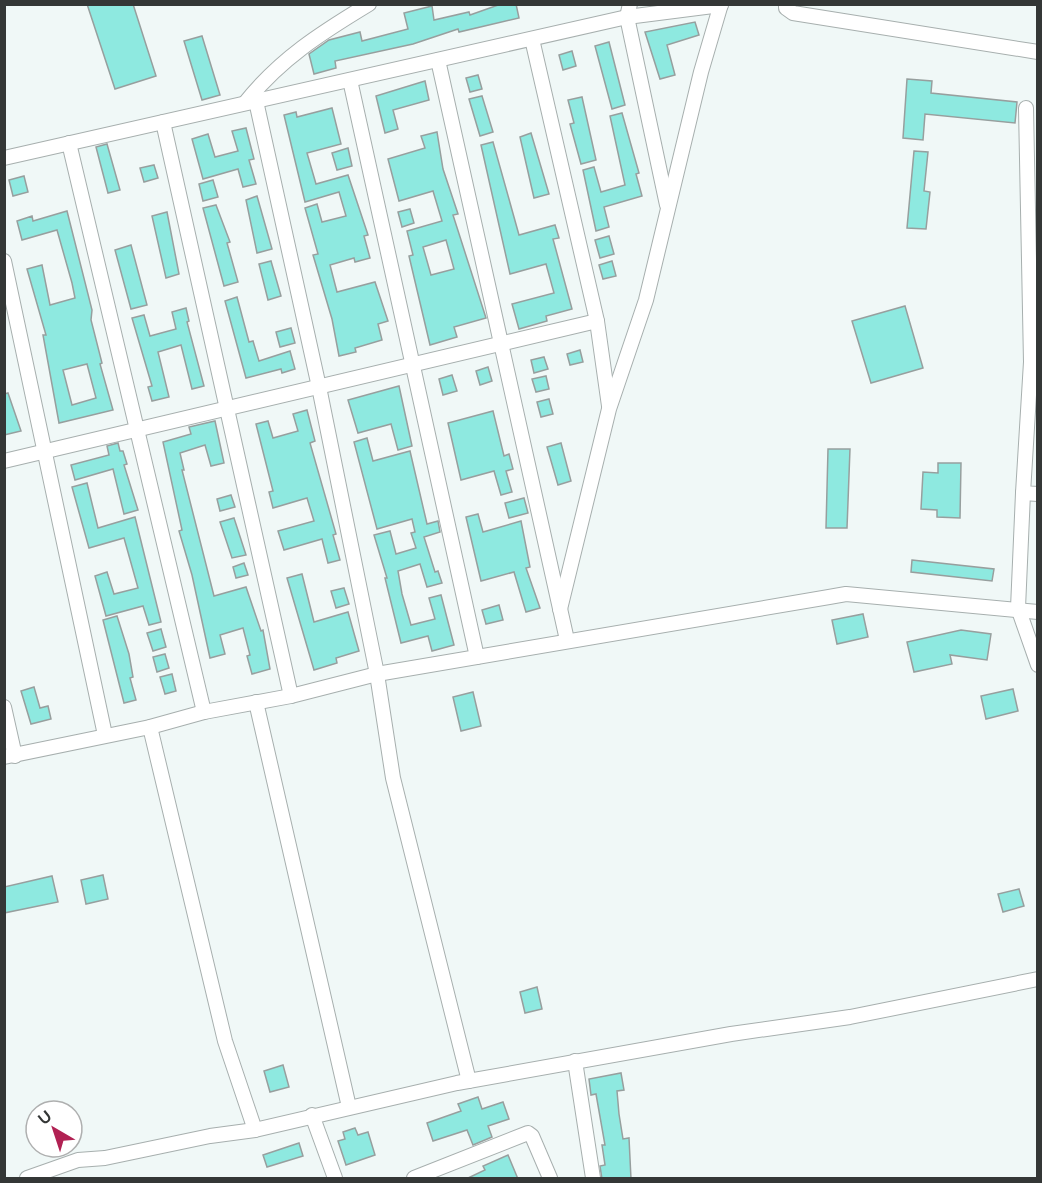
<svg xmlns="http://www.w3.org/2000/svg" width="1042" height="1183" viewBox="0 0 1042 1183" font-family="Raleway,sans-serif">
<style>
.building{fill:#8ee9e0;stroke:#979f9e;stroke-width:1.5;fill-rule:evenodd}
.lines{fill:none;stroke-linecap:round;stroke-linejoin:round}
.minor-casing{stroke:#a7afae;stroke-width:16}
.minor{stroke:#fff;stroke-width:14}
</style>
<rect width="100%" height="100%" fill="#f0f8f7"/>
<g class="building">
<path d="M 87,4 L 133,4 L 156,76 L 115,89 Z"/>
<path d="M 501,4 L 516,4 L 519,18 L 459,32 L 458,29 L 413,44 L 335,61 L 336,68 L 314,74 L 309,54 L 329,40 L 360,32 L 362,41 L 408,29 L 404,13 L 432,6 L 434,20 L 469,12 L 470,15 Z"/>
<path d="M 695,22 L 699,35 L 667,45 L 675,75 L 660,79 L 645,32 Z"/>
<path d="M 202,36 L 220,95 L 202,100 L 184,41 Z"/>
<path d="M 609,42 L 625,105 L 612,109 L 595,46 Z"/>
<path d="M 572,51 L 576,66 L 563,70 L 559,55 Z"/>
<path d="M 478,75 L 482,89 L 470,92 L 466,78 Z"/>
<path d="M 907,79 L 932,81 L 931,93 L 1017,102 L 1015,123 L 925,114 L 923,140 L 903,138 Z"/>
<path d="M 425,81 L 429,100 L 393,110 L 398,129 L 385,133 L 376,96 Z"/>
<path d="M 482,96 L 493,132 L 480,136 L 469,99 Z"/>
<path d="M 582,97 L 596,160 L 581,164 L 570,124 L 574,123 L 568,100 Z"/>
<path d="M 332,108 L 341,144 L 307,153 L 316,184 L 348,175 L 368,235 L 364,236 L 370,258 L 355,262 L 354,258 L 330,265 L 337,292 L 375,282 L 388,321 L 378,324 L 382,340 L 355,348 L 356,352 L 339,356 L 332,319 L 313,255 L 318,254 L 305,208 L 317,204 L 322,222 L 346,216 L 339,192 L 305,202 L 284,115 L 296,112 L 297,117 Z"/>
<path d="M 622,113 L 639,173 L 636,174 L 642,196 L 604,207 L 609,227 L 596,231 L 583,170 L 594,167 L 601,192 L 625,185 L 610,116 Z"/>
<path d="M 246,128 L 254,159 L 249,160 L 256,184 L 243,187 L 238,169 L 203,179 L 192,139 L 208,134 L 215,157 L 238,151 L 232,131 Z"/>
<path d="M 437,132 L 443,169 L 458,214 L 453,215 L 486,318 L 454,327 L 457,337 L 430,345 L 409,256 L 413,255 L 407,231 L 442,221 L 433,191 L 399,201 L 388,159 L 425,148 L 421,136 ZM 446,240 L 454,269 L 431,275 L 423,247 Z"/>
<path d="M 531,133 L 549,194 L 534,198 L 520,137 Z"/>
<path d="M 493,142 L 519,235 L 555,225 L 559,238 L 553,239 L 572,309 L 546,316 L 547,321 L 519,329 L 512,304 L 554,293 L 546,264 L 510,274 L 481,145 Z"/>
<path d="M 107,144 L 120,190 L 108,193 L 96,147 Z"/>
<path d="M 348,148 L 352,166 L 337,170 L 332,153 Z"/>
<path d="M 914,151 L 928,152 L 924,191 L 930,192 L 926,229 L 907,228 Z"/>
<path d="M 154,165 L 158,178 L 144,182 L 140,168 Z"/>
<path d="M 24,176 L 28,192 L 13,196 L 9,180 Z"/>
<path d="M 213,180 L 218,197 L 203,201 L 199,184 Z"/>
<path d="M 257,196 L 272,249 L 257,253 L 246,200 Z"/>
<path d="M 216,205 L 230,242 L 227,243 L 238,282 L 224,286 L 203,208 Z"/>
<path d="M 410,209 L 414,223 L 402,227 L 398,212 Z"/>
<path d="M 67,211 L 92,310 L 91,320 L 102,363 L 100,364 L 113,410 L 59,423 L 43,335 L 46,335 L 27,269 L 42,265 L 50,305 L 75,298 L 72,283 L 57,230 L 22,240 L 17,221 L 32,216 L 33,221 ZM 87,364 L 96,398 L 72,405 L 63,370 Z"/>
<path d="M 167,212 L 179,274 L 166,278 L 152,216 Z"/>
<path d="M 609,236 L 614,254 L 600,258 L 595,240 Z"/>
<path d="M 131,245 L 147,305 L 131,309 L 115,250 Z"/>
<path d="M 271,261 L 281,296 L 268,300 L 259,264 Z"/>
<path d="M 612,261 L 616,276 L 603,279 L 599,265 Z"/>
<path d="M 237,297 L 249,342 L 253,341 L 259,361 L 290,351 L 295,369 L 282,373 L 281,369 L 246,378 L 225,301 Z"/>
<path d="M 905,306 L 923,368 L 871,383 L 852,321 Z"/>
<path d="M 186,308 L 189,321 L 187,322 L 204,386 L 192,389 L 181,345 L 158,352 L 169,397 L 152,401 L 148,387 L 152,386 L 132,318 L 144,315 L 150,336 L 176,329 L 172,312 Z"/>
<path d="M 291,328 L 295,343 L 280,347 L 276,332 Z"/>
<path d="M 580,350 L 583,362 L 570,365 L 567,354 Z"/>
<path d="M 544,357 L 548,369 L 534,373 L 531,360 Z"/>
<path d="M 488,367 L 492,381 L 480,385 L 476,371 Z"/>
<path d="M 452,375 L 457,391 L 443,395 L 439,379 Z"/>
<path d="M 546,376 L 549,389 L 536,392 L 532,379 Z"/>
<path d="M 399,386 L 412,446 L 398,450 L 391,424 L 358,433 L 348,400 Z"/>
<path d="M 8,393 L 21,431 L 4,435 L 4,394 Z"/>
<path d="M 549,399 L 553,414 L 541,417 L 537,402 Z"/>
<path d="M 307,410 L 315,441 L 310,443 L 336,534 L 333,535 L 340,560 L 328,563 L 322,539 L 284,550 L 278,531 L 314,521 L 307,498 L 273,508 L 269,492 L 273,491 L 256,424 L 268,421 L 273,438 L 298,431 L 293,414 Z"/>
<path d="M 493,411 L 504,456 L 509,454 L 513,469 L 506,471 L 512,492 L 501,495 L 494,471 L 461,480 L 448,423 Z"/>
<path d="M 215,421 L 224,463 L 211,466 L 205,445 L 180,453 L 184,470 L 182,470 L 214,596 L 246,587 L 261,631 L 263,630 L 270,669 L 252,674 L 247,656 L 250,655 L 243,628 L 220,635 L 225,654 L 210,658 L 192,575 L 179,531 L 182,530 L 163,442 L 191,434 L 189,427 Z"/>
<path d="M 367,438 L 373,461 L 410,451 L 427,524 L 438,521 L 440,532 L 424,537 L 435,572 L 438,571 L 442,583 L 427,587 L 420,564 L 398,571 L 402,594 L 411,625 L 435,619 L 429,598 L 441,595 L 454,645 L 432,651 L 428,636 L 401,643 L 385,578 L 387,578 L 374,535 L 390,531 L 396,554 L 416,548 L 411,533 L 415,532 L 412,519 L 377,529 L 354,442 Z"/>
<path d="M 118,443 L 120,451 L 123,451 L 127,464 L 124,465 L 138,510 L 124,514 L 113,469 L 75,480 L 71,465 L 109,455 L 107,446 Z"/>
<path d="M 561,443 L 571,481 L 558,485 L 547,447 Z"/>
<path d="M 828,449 L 850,449 L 847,528 L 826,528 Z"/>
<path d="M 938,463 L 961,463 L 960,518 L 937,517 L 937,510 L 921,509 L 923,472 L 938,473 Z"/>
<path d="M 87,483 L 98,528 L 135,517 L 161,622 L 149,625 L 143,606 L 106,616 L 95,576 L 107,572 L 114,594 L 138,588 L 124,538 L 89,548 L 72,487 Z"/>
<path d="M 231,495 L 235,507 L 220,511 L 217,499 Z"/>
<path d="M 524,498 L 528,513 L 509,518 L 505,503 Z"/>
<path d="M 478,514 L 483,532 L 521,521 L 530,567 L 526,568 L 540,608 L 526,612 L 514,572 L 481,581 L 466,517 Z"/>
<path d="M 234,518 L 246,555 L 232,558 L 220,522 Z"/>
<path d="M 912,560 L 994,569 L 992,581 L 911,572 Z"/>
<path d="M 244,563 L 248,575 L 236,578 L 233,567 Z"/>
<path d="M 302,574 L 314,622 L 348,612 L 359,651 L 336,658 L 337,663 L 314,670 L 287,578 Z"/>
<path d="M 344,588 L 349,604 L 336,608 L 331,591 Z"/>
<path d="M 499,605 L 503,620 L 486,624 L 482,610 Z"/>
<path d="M 863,614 L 868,637 L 837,644 L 832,620 Z"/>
<path d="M 117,616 L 129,654 L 133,677 L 130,678 L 136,700 L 124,703 L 103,620 Z"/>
<path d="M 161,629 L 166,647 L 153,651 L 147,633 Z"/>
<path d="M 961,630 L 991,634 L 987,660 L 950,655 L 952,664 L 914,672 L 907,642 Z"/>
<path d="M 165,654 L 169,668 L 157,672 L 153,657 Z"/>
<path d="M 172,674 L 176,691 L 165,694 L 160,677 Z"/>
<path d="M 34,687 L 40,708 L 48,706 L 51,719 L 31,724 L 21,691 Z"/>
<path d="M 1013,689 L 1018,711 L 986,719 L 981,696 Z"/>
<path d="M 473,692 L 481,726 L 461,731 L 453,697 Z"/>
<path d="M 103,875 L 108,899 L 86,904 L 81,880 Z"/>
<path d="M 52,876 L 58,902 L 4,913 L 4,887 Z"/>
<path d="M 1019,889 L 1024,906 L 1003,912 L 998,894 Z"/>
<path d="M 537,987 L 542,1009 L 525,1013 L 520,992 Z"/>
<path d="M 283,1065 L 289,1087 L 270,1092 L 264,1071 Z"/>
<path d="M 621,1073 L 624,1090 L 617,1091 L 619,1114 L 623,1139 L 629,1138 L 631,1179 L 602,1179 L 600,1166 L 605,1165 L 602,1145 L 605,1145 L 596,1094 L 591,1095 L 589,1079 Z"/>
<path d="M 478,1097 L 482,1109 L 503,1102 L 509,1119 L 488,1126 L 492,1137 L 473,1145 L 467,1130 L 433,1141 L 427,1123 L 461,1111 L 458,1104 Z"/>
<path d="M 355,1128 L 358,1135 L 368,1132 L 375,1155 L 346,1165 L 338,1141 L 345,1139 L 343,1132 Z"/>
<path d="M 299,1143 L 303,1156 L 267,1167 L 263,1155 Z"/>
<path d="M 508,1155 L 518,1179 L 466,1179 L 485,1170 L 483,1166 Z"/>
</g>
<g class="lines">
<g class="minor-casing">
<g id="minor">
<path d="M 630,4 L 627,17 L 667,205"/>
<path d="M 786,4 L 786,8 L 793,13 L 1038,52"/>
<path d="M 532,39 L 597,321 L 609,406"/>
<path d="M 438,60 L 567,640"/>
<path d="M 350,80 L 477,657"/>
<path d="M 256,101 L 319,387 L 377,674 L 393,778 L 469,1081"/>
<path d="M 245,103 C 280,59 321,33 369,4"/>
<path d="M 1026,108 L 1031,362 L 1023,493 L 1038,494"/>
<path d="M 163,122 L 291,696"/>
<path d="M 69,143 L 204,712"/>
<path d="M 4,158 L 627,17 L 721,5"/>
<path d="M 4,261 L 105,735"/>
<path d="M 4,461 L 597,321"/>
<path d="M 1023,493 L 1018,608 L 1038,665"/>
<path d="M 560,609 L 609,409 L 646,300 L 701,72 L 721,4"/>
<path d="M 256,702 L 349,1107"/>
<path d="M 4,707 L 15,756"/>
<path d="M 150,727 L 225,1041 L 255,1130"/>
<path d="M 4,757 L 150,727 L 204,712 L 291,696 L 377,674 L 829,597 L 846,594 L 1038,612"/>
<path d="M 575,1061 L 593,1178"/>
<path d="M 312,1115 L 335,1178"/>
<path d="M 27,1178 L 78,1160 L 105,1158 L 210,1136 L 255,1130 L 457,1083 L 731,1034 L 850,1017 L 1038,979"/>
<path d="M 414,1178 L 528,1133 L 532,1136 L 550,1178"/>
</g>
</g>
<use href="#minor" class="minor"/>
</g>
<rect width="1042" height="1183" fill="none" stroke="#343736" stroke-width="12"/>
<g transform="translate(54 1129) rotate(321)"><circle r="28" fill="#ffffff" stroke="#aeafaf" stroke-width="1.5"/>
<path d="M0-4.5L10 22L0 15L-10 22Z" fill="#b12153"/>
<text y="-9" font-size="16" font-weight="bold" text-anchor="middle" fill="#343736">U</text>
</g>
</svg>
